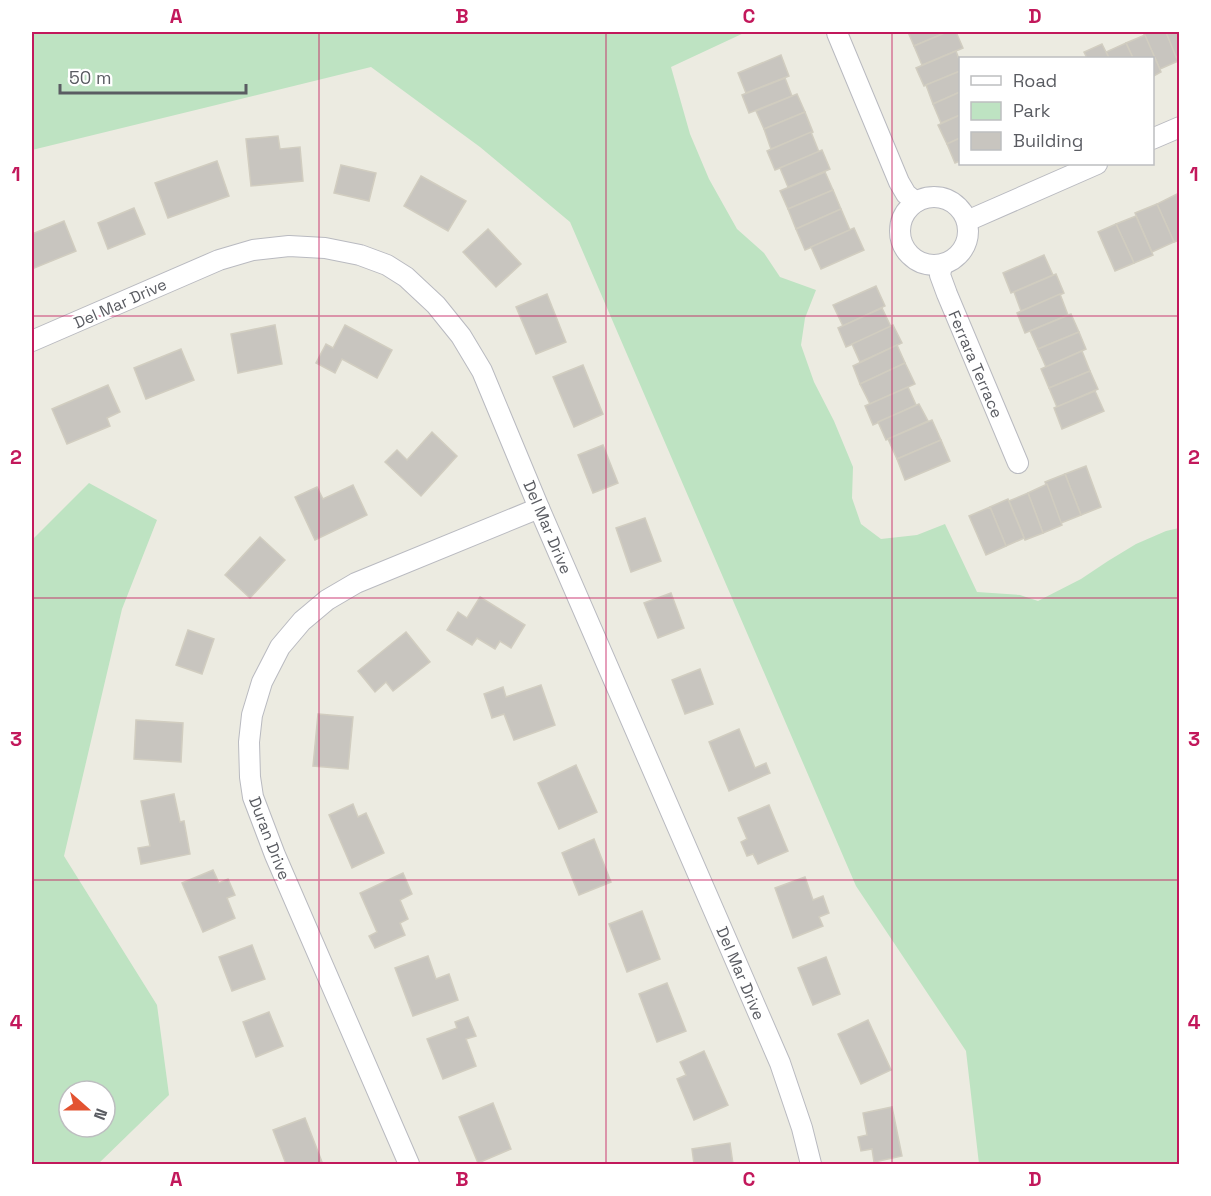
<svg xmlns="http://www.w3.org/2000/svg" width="1211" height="1196" viewBox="0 0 1211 1196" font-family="'Space Grotesk',sans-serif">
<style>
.green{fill:#bee3c2;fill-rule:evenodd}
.building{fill:#c8c5bf;stroke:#d1cdc0;stroke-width:1.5}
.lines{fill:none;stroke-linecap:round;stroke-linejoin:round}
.street-casing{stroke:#b9bac0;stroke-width:22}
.street{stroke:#fff;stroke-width:20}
.grid{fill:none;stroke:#c2185b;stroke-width:1.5;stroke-opacity:0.55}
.labels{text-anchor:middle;stroke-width:4.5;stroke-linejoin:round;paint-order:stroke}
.street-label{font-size:16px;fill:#5a5c62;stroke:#fff}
.neatline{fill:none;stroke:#c2185b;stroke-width:2}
.grid-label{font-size:20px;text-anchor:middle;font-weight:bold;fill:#c2185b}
</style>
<rect width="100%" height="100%" fill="#ecebe1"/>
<g class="green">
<path d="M 32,32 L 746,32 L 671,67 L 690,134 L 709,179 L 737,229 L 764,253 L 780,277 L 816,290 L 805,318 L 801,345 L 814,382 L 834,421 L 853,467 L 852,498 L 861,524 L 881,539 L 917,535 L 945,524 L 977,592 L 1020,595 L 1038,601 L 1081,579 L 1108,561 L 1136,544 L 1166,531 L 1179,528 L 1179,1164 L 979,1164 L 966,1051 L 856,886 L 570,222 L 480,147 L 371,67 L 32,150 Z"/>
<path d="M 89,483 L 157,520 L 122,609 L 64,856 L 157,1005 L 169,1095 L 98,1164 L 32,1164 L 32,540 ZM 69,1091 L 105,1091 L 105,1127 L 69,1127 Z"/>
</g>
<g class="building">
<path d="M 908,32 L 947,32 L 914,46 Z"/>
<path d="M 947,32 L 956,32 L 963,48 L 922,65 L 914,46 Z"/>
<path d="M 1143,32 L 1166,32 L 1178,61 L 1160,69 Z"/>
<path d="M 1166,32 L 1180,32 L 1180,55 L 1176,57 Z"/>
<path d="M 1145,35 L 1161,72 L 1152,77 L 1152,58 L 1133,58 L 1126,43 Z"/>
<path d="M 1126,43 L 1133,58 L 1109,58 L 1106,52 Z"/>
<path d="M 1102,44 L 1109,58 L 1087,58 L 1084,52 Z"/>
<path d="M 956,51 L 960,62 L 960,71 L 924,86 L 916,68 Z"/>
<path d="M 781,55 L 789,76 L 746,93 L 738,73 Z"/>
<path d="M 960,71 L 960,92 L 933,104 L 926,85 Z"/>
<path d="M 785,78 L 792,96 L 749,113 L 742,95 Z"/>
<path d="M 960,92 L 960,115 L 941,123 L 933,104 Z"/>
<path d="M 797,94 L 805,112 L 764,129 L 756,111 Z"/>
<path d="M 805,112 L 813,132 L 771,149 L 764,129 Z"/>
<path d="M 960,115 L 960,138 L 947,144 L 938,125 Z"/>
<path d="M 811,132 L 819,152 L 775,170 L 767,151 Z"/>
<path d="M 278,136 L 280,149 L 300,147 L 303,181 L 251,186 L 246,139 Z"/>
<path d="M 960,138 L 960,161 L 955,163 L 947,144 Z"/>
<path d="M 822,150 L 830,169 L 788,187 L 780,168 Z"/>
<path d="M 217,161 L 229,196 L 168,218 L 155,183 Z"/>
<path d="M 341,165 L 376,173 L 369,201 L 334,193 Z"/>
<path d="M 825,172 L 833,190 L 788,209 L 780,191 Z"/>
<path d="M 421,176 L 466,201 L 448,231 L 404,206 Z"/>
<path d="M 833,190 L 841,209 L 796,229 L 788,209 Z"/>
<path d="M 1177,194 L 1180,200 L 1180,240 L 1174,242 L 1157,204 Z"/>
<path d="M 1157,204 L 1174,242 L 1152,252 L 1135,213 Z"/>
<path d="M 134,208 L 145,234 L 108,249 L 98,223 Z"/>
<path d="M 841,209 L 850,230 L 805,250 L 796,229 Z"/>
<path d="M 1136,216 L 1153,255 L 1134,263 L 1116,224 Z"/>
<path d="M 64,221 L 76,251 L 32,269 L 32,234 Z"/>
<path d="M 1116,224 L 1134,263 L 1115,271 L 1098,232 Z"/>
<path d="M 854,228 L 864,250 L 821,269 L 811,247 Z"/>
<path d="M 488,229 L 521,264 L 496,287 L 463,252 Z"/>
<path d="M 1044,255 L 1053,275 L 1011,293 L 1003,273 Z"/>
<path d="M 1056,274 L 1064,293 L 1021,311 L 1014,292 Z"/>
<path d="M 876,286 L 885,306 L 843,326 L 833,305 Z"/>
<path d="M 547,294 L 566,342 L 536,354 L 516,307 Z"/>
<path d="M 1060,294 L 1068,315 L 1025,333 L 1017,313 Z"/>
<path d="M 882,308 L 891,327 L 846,347 L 838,328 Z"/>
<path d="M 1071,314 L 1079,332 L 1038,349 L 1030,331 Z"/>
<path d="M 275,325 L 282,364 L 238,373 L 231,334 Z"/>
<path d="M 345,325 L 392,350 L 377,378 L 342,359 L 335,373 L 316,363 L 326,344 L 333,348 Z"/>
<path d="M 893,325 L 902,343 L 860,362 L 852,344 Z"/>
<path d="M 1079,332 L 1086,349 L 1046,367 L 1038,349 Z"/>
<path d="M 897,345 L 905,363 L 860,384 L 853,366 Z"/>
<path d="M 181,349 L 194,380 L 146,399 L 134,368 Z"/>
<path d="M 1082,351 L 1090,371 L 1049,388 L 1041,369 Z"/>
<path d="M 905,363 L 915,384 L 870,404 L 860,384 Z"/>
<path d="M 583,365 L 603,414 L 574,427 L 553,377 Z"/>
<path d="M 1090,371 L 1098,389 L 1057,407 L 1049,388 Z"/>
<path d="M 108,385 L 120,412 L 107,418 L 110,426 L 67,444 L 52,409 Z"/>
<path d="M 908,387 L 916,405 L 873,425 L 865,406 Z"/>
<path d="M 1095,391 L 1104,411 L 1062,429 L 1054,408 Z"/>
<path d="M 919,404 L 928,421 L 886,440 L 878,422 Z"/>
<path d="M 932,420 L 941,440 L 897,459 L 888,439 Z"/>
<path d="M 432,432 L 457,456 L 421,496 L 385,462 L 397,450 L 407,460 Z"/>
<path d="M 941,440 L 950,461 L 905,480 L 897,459 Z"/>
<path d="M 603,445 L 618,483 L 593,493 L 578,455 Z"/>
<path d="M 1086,466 L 1101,507 L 1081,515 L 1065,474 Z"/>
<path d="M 1065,474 L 1081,515 L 1061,523 L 1045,482 Z"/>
<path d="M 1047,484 L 1062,525 L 1043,533 L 1028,493 Z"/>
<path d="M 353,485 L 367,515 L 315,540 L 295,497 L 317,487 L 323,499 Z"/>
<path d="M 1028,493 L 1043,533 L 1025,540 L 1009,501 Z"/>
<path d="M 1008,499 L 1024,538 L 1006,546 L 990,507 Z"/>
<path d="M 990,507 L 1006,546 L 986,555 L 969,516 Z"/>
<path d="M 645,518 L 661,561 L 631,572 L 616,528 Z"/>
<path d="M 260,537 L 285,560 L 250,598 L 225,575 Z"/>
<path d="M 671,593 L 684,628 L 658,638 L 644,603 Z"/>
<path d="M 480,597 L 525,625 L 511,648 L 500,641 L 495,649 L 477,638 L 472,645 L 447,630 L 458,612 L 467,618 Z"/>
<path d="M 188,630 L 214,639 L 202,674 L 176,665 Z"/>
<path d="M 406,632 L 430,662 L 393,691 L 386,682 L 375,692 L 358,671 Z"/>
<path d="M 700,669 L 713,704 L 685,714 L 672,680 Z"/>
<path d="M 541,685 L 555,725 L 514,740 L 504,714 L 492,718 L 484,694 L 503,687 L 506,697 Z"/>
<path d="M 318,714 L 353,717 L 348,769 L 313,766 Z"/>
<path d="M 136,720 L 183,723 L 181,762 L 134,759 Z"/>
<path d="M 739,729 L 755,768 L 766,763 L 770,773 L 729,791 L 709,742 Z"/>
<path d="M 576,765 L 597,812 L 559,829 L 538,783 Z"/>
<path d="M 174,794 L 180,822 L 184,821 L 190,854 L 141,864 L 138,848 L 150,846 L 141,801 Z"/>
<path d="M 353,804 L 358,817 L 366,813 L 384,853 L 352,868 L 329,815 Z"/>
<path d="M 769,805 L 788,851 L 758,864 L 753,854 L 747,856 L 741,842 L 747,839 L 738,818 Z"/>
<path d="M 594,839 L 611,882 L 579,895 L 562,853 Z"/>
<path d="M 213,870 L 219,883 L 228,879 L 235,895 L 227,898 L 235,918 L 203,932 L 182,883 Z"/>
<path d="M 403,873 L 412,894 L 400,900 L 408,919 L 400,923 L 405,935 L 375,948 L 369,936 L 377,932 L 360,893 Z"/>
<path d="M 805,877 L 813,900 L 823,896 L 829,913 L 819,917 L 823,926 L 793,938 L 775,888 Z"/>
<path d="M 642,911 L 660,959 L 627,972 L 609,924 Z"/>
<path d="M 252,945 L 265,979 L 232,991 L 219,957 Z"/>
<path d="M 428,956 L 436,979 L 449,974 L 458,1000 L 413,1016 L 395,968 Z"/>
<path d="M 826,957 L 840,994 L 813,1005 L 798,968 Z"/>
<path d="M 667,983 L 686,1031 L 657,1042 L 639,994 Z"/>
<path d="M 269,1012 L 283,1046 L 256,1057 L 243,1022 Z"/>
<path d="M 468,1017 L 476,1036 L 466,1039 L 476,1066 L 443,1079 L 427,1039 L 457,1028 L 455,1022 Z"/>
<path d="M 868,1020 L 891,1070 L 861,1084 L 838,1034 Z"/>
<path d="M 704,1051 L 728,1105 L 694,1120 L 677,1079 L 686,1075 L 680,1062 Z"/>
<path d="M 493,1103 L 511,1149 L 478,1163 L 459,1117 Z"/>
<path d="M 892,1107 L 902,1156 L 874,1162 L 872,1149 L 861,1151 L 858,1137 L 867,1135 L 863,1113 Z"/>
<path d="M 305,1118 L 322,1162 L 315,1164 L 286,1164 L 273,1130 Z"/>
<path d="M 730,1143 L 733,1164 L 694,1164 L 692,1149 Z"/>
</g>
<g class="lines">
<g class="street-casing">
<g id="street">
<path d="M 837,33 L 899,182 L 906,194 L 916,202"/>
<path d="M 1152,139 L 1180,127"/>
<circle cx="934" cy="231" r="34"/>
<path d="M 967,221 L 1097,164"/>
<path d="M 942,265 L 940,275 L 947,294 L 1018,463"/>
<path d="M 32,341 L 219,260 L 253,250 L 289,246 L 325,248 L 360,255 L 387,265 L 406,277 L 436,305 L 461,336 L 482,371 L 539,508 L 780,1063 L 802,1128 L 811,1164"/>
<path d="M 409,1164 L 275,855 L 253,797 L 250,777 L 249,742 L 252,715 L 262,682 L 280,647 L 302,621 L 327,600 L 356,583 L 539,508"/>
</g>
</g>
<use href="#street" class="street"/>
</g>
<path class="grid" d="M 319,32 L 319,1164M 606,32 L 606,1164M 892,32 L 892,1164M 32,316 L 1180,316M 32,598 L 1180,598M 32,880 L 1180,880"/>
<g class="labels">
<g class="street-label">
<text transform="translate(120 303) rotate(-24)" y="6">Del Mar Drive</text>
<text transform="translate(976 364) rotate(67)" y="6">Ferrara Terrace</text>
<text transform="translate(548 527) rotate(67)" y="6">Del Mar Drive</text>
<text transform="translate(270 838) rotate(69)" y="6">Duran Drive</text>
<text transform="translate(741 973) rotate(67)" y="6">Del Mar Drive</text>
</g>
</g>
<rect width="1211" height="1196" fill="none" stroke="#ffffff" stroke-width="66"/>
<rect x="959" y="57" width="195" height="108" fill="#ffffff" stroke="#bdbec0" stroke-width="1.5"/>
<rect x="971" y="76" width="30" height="9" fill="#ffffff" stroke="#bdbec0" stroke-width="1.5"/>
<text x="1013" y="87" font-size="18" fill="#5a5c62">Road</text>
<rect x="971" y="102" width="30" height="18" fill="#bee3c2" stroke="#bdbec0" stroke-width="1.5"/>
<text x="1013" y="117" font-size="18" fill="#5a5c62">Park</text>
<rect x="971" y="132" width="30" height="18" fill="#c8c5bf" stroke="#bdbec0" stroke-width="1.5"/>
<text x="1013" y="147" font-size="18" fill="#5a5c62">Building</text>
<g transform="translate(87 1109) rotate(111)"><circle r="28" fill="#ffffff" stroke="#bdbec0" stroke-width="1.5"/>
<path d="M0-4.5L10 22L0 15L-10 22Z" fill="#e35331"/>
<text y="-9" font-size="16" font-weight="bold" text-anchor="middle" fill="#5a5c62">N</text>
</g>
<path d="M60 84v9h186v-9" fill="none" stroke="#5a5c62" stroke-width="3"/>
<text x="69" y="84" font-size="18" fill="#5a5c62" stroke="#ffffff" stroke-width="4.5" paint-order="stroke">50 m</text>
<rect x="33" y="33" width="1145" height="1130" class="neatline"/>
<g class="grid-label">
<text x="176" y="23">A</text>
<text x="462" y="23">B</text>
<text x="749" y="23">C</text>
<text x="1035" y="23">D</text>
<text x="16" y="181">1</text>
<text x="1194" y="181">1</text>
<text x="16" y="464">2</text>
<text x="1194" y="464">2</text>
<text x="16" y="746">3</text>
<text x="1194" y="746">3</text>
<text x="16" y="1029">4</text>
<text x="1194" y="1029">4</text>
<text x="176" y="1186">A</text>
<text x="462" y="1186">B</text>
<text x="749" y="1186">C</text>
<text x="1035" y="1186">D</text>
</g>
</svg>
